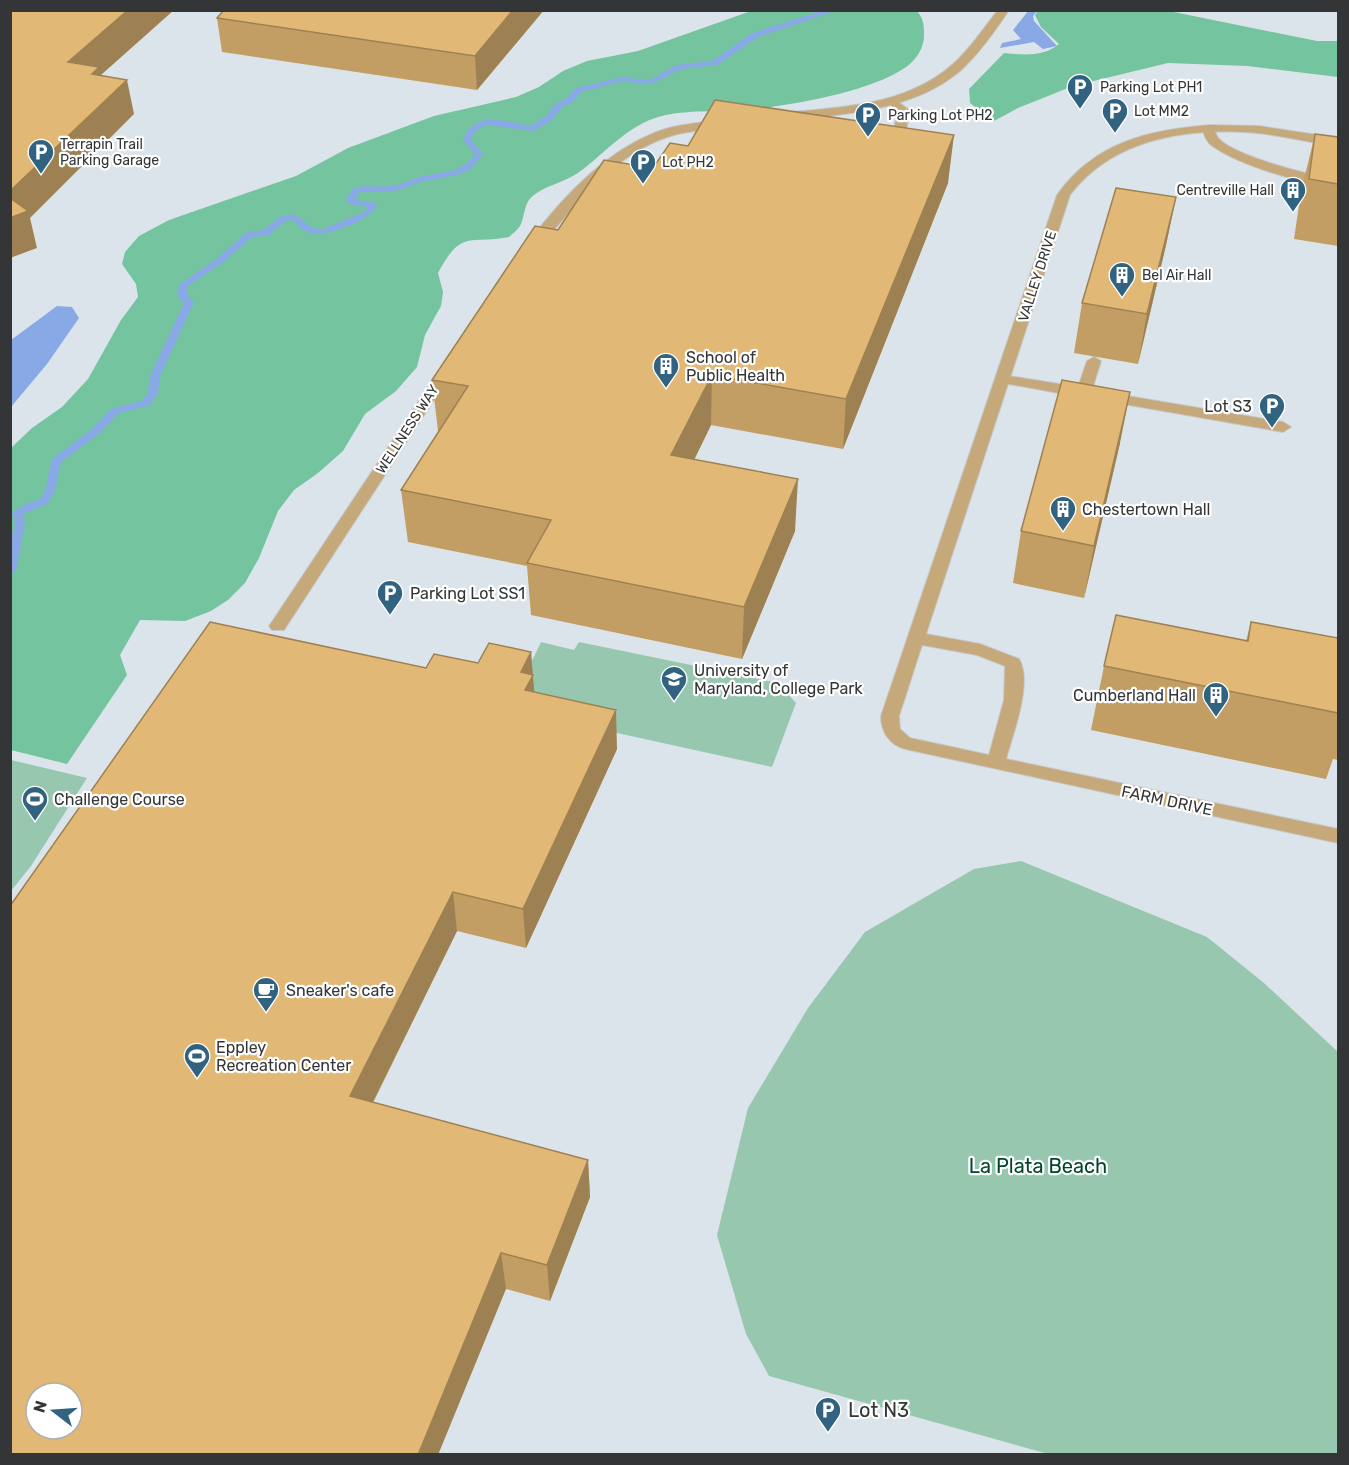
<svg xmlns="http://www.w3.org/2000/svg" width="1349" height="1465" viewBox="0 0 1349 1465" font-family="Rubik,sans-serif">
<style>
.built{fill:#dbe4ea;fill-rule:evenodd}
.green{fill:#98c7af}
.forest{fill:#74c59f}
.water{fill:#89a8e6}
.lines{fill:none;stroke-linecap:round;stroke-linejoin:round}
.stream{fill:#89a8e6;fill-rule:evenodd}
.lane-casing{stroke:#c7c8ca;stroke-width:2}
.street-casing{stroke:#c7c8ca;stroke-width:2}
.lane{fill:#c5a97a;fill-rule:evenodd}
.street{fill:#c5a97a;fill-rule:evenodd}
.wall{fill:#c29e65}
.shaded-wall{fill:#9e8152}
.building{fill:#e1b875;stroke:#9e8152;stroke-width:1.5;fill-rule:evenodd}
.labels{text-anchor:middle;stroke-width:4.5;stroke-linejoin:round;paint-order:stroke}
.far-poi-label{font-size:14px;fill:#343536;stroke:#fff;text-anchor:start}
.far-street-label{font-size:14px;fill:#343536;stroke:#fff}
.poi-label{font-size:16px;fill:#343536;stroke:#fff;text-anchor:start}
.street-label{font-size:16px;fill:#343536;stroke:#fff}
.near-park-label{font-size:20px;fill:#00452d;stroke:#fff}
.near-poi-label{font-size:20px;fill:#343536;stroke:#fff;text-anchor:start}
</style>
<rect width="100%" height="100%" fill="#ecedef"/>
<path class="built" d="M 10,11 L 1338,11 L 1338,1454 L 11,1454 ZM 36,1393 L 72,1393 L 72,1429 L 36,1429 Z"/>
<g class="green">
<path d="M 541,642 L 574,650 L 579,642 L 778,683 L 796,703 L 772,767 L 549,718 L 519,688 Z"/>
<path d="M 11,760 L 87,778 L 31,866 L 11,891 Z"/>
<path d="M 1021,861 L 1207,937 L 1264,983 L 1338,1052 L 1338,1454 L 1048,1454 L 769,1376 L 746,1334 L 717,1235 L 748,1108 L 808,1008 L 865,932 L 974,869 Z"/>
</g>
<g class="forest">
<path d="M 751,11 L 917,11 C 924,19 924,26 924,36 C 924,49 914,63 903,69 C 865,94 778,108 732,111 C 701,112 672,109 643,123 C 619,135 600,157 578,173 C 565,182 547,185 534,195 C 524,202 525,214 521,224 C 519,229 513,233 509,237 C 469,245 462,228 438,273 L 443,292 L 441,306 L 425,335 L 417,367 L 396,391 L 365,414 L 343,451 L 318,473 L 294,490 L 278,511 L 259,558 L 245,583 L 228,600 L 211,611 L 185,621 L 140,620 L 120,655 L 127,675 L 67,764 L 11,750 L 11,448 L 32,428 L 62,407 L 88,379 L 121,320 L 138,297 L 136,284 L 122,264 L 125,252 L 139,236 L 169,220 L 296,176 L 348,148 L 434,116 L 516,97 L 539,87 L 563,71 L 587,61 L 638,51 Z"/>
<path d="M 1038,11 L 1169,11 L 1317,41 L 1338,41 L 1338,77 L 1247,66 L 1168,63 L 1073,86 L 1018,108 L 994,121 L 970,103 L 969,89 L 1004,53 C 1023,55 1044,57 1059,44 L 1041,27 L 1035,15 Z"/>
</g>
<g class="water">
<path d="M 1029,10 L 1037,11 L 1033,16 L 1034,21 L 1057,46 L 1043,49 L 1034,42 L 1000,48 L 1002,43 L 1021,39 L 1013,30 Z"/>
<path d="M 57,306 L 72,307 L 79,318 L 47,364 L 11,407 L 11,340 Z"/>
</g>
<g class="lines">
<path class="stream" d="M 825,10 L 838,10 L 758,37 L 717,65 L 681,69 L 656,82 L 644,84 L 623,81 L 581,92 L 573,102 L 561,108 L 552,120 L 534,131 L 486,125 L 474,132 L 471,140 L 483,154 L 471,169 L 457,175 L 424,181 L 395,191 L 360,192 L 355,200 L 374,202 L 377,207 C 366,221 325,239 307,232 C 302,230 297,224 292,220 L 285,221 L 269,235 L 252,237 L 222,263 L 188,286 L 187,295 L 194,302 L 160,376 L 158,393 L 150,405 L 119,413 L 100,433 L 61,462 L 55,491 L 47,504 L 23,514 L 25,523 L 16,571 L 10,574 L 10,543 L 15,523 L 12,513 C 19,506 29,502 39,500 L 45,491 L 52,459 L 92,429 L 111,409 L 142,401 L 148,393 L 150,376 L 184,303 L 177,296 L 179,285 L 216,259 L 247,232 L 264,230 L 279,217 L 294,214 L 312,228 L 323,229 L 364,212 L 368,207 L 349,204 L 346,199 L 354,188 C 367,184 379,188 392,186 C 401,185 410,180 419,177 C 441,171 461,175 475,154 L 463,140 C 475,110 505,121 530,126 L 546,116 L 555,104 L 567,98 L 575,88 L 623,77 L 644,80 L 654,78 L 676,65 L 712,61 L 752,33 Z"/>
<g class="lane-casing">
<g id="lane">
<path d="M 892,97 L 910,111 L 904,140 C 899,146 885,146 880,140 L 882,137 L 892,136 L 898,112 L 886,101 Z"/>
<path d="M 1208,125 L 1212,126 C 1215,130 1216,136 1219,139 C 1237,157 1312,176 1338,179 L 1338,187 C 1303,184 1240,166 1211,145 C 1206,141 1204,134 1202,129 Z"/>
<path d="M 1094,357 L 1101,361 L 1092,390 L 1283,422 L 1291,427 L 1283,432 L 1089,398 L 1085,407 L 1080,409 L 1072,404 L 1075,396 L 1003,383 L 996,379 L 1003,375 L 1078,387 L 1087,361 Z"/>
</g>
</g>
<g class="street-casing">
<g id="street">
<path d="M 998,10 L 1009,10 C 995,31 979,54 960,71 C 911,112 843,114 782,121 L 776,117 L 782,113 C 841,107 906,106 953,64 C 970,49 983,29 998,10 Z"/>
<path d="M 722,120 L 728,124 L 726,127 C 708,131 689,130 671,136 C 614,153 575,205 538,249 L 533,250 L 526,246 C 558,202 602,154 654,133 C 675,124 699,123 722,120 Z"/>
<path d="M 1210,125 L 1259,126 L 1338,138 L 1338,146 C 1311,143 1284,136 1257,133 C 1189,127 1113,138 1070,195 L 926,634 L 980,644 L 1019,659 C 1033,682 1013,734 1006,759 L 1338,829 L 1338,843 L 905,749 C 890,745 881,732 881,716 L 1057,195 C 1095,142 1148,130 1210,125 ZM 922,645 L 977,655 L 1005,666 L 1004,700 L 989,755 L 910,738 L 900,729 L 899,716 Z"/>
<path d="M 447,365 L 454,369 L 284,630 L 272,630 L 269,626 L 272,622 L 440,369 Z"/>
</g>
</g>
<use href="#lane" class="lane"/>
<use href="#street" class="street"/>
</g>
<g class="wall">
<path d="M 544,10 L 477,90 L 222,52 L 217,18 Z"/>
<path d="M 1315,134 L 1338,137 L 1338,246 L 1294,239 L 1301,192 Z"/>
<path d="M 653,168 L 948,183 L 843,449 L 711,425 L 694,460 L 795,531 L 742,659 L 531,615 L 527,566 L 408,542 L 401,490 L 440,431 L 438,431 L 432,380 L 558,230 Z"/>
<path d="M 1176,197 L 1166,245 L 1138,364 L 1074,353 L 1082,303 Z"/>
<path d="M 1120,443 L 1084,598 L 1013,583 L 1021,531 Z"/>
<path d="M 1251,622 L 1338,638 L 1338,760 L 1333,759 L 1326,779 L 1091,730 L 1104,666 L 1246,641 Z"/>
<path d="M 531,652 L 534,692 L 617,749 L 526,948 L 457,931 L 373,1103 L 588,1160 L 590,1197 L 550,1301 L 506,1289 L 10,1455 L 426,668 L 478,663 Z"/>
</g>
<g class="shaded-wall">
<path d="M 128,10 L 174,10 L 101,75 L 106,99 L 127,80 L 134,114 L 30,218 L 37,248 L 10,258 L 10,191 L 68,62 Z"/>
<path d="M 513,10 L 544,10 L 477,90 L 475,56 Z"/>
<path d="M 954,135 L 948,183 L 843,449 L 846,399 Z"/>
<path d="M 1176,197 L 1166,245 L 1138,364 L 1147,314 Z"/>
<path d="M 712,375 L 711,425 L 671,507 L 671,455 Z"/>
<path d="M 1130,392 L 1120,443 L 1084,598 L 1094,546 Z"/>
<path d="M 798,479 L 795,531 L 742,659 L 744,607 Z"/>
<path d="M 531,652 L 536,714 L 528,729 L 521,672 Z"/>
<path d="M 616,710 L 617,749 L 526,948 L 523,909 Z"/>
<path d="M 453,892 L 457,931 L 357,1134 L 350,1096 Z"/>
<path d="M 588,1160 L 590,1197 L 550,1301 L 547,1265 Z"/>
<path d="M 501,1253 L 506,1289 L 438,1455 L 418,1455 Z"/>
</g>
<g class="building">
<path d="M 10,10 L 128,10 L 68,62 L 99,67 L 92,74 L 127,80 L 10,191 Z"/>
<path d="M 224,10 L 513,10 L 475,56 L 217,18 Z"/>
<path d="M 715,100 L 954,135 L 846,399 L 712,375 L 671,455 L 798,479 L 744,607 L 527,563 L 551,520 L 401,490 L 468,386 L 432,380 L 535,226 L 558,230 L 604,160 L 653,168 L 670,143 L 688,146 Z"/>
<path d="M 1315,134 L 1338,137 L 1338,184 L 1309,179 Z"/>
<path d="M 1116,188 L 1176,197 L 1147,314 L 1082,303 Z"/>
<path d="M 10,198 L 28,211 L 10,218 Z"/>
<path d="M 1062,380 L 1130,392 L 1094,546 L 1021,531 Z"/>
<path d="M 1116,615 L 1248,641 L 1251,622 L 1338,638 L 1338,713 L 1104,666 Z"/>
<path d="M 210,622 L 426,668 L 434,654 L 478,663 L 489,643 L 531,652 L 521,672 L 533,675 L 525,690 L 616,710 L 523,909 L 453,892 L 350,1096 L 588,1160 L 547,1265 L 501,1253 L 418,1455 L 10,1455 L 10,906 ZM 36,1393 L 72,1393 L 72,1429 L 36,1429 Z"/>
</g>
<defs>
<g id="parking-pin" transform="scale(1.35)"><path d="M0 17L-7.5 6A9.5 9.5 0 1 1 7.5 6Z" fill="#316381" stroke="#fff"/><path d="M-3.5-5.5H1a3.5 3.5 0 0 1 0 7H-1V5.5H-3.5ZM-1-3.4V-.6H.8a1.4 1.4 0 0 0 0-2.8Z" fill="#fff"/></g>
<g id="building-pin" transform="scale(1.35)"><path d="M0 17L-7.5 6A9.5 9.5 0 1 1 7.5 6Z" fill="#316381" stroke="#fff"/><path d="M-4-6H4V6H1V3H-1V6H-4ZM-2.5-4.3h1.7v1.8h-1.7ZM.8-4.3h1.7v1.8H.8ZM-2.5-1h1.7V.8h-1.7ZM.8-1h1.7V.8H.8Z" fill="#fff"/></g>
<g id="university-pin" transform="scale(1.35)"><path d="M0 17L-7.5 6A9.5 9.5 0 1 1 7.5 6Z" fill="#316381" stroke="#fff"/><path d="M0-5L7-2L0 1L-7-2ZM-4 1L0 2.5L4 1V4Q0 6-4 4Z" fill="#fff"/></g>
<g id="stadium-pin" transform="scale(1.35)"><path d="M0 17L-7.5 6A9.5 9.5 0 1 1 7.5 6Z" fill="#316381" stroke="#fff"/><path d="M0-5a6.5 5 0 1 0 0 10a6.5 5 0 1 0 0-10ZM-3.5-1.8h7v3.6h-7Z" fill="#fff"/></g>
<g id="cafe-pin" transform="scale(1.35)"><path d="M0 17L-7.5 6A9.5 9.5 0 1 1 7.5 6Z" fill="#316381" stroke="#fff"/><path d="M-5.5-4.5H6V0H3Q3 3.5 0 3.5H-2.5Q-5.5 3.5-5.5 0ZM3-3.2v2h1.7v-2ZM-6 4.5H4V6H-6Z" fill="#fff"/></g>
</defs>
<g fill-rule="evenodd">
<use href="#parking-pin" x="1080" y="87"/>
<use href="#parking-pin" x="1115" y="111"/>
<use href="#parking-pin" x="868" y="115"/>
<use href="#parking-pin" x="41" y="152"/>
<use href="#parking-pin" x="643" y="162"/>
<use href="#building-pin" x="1293" y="190"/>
<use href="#building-pin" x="1122" y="275"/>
<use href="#building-pin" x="666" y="366"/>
<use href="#parking-pin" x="1272" y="406"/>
<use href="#building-pin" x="1063" y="509"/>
<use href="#parking-pin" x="390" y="593"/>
<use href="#university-pin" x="674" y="679"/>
<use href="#building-pin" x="1216" y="695"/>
<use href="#stadium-pin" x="35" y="799"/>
<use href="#cafe-pin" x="266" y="990"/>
<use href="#stadium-pin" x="197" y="1056"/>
<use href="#parking-pin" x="828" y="1410"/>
</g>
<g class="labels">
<g class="far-poi-label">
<text x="1100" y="92">Parking Lot PH1</text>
<text x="1134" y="116">Lot MM2</text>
<text x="888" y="120">Parking Lot PH2</text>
<text x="60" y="149">Terrapin Trail<tspan x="60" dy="16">Parking Garage</tspan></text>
<text x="662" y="167">Lot PH2</text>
<text x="1274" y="195" text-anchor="end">Centreville Hall</text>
<text x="1142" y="280">Bel Air Hall</text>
</g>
<g class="far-street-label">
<text transform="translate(1037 276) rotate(-72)" y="5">VALLEY DRIVE</text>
<text transform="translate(407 429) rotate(-57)" y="5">WELLNESS WAY</text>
</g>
<g class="poi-label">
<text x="686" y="363">School of<tspan x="686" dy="18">Public Health</tspan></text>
<text x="1252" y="412" text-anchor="end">Lot S3</text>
<text x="1082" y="515">Chestertown Hall</text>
<text x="410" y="599">Parking Lot SS1</text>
<text x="694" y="676">University of<tspan x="694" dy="18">Maryland, College Park</tspan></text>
<text x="1196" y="701" text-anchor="end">Cumberland Hall</text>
<text x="54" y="805">Challenge Course</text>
<text x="286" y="996">Sneaker's cafe</text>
<text x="216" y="1053">Eppley<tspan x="216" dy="18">Recreation Center</tspan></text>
</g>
<g class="street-label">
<text transform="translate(1167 800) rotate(12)" y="6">FARM DRIVE</text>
</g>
<g class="near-park-label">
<text x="1038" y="1173">La Plata Beach</text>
</g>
<g class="near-poi-label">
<text x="848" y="1417">Lot N3</text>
</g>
</g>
<rect width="1349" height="1465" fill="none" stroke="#343536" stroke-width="24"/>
<g transform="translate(54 1411) rotate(287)"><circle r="28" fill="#ffffff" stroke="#aeaeaf" stroke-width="1.5"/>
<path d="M0-4.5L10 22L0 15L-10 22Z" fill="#316381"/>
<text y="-9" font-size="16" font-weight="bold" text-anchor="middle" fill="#343536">N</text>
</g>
</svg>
